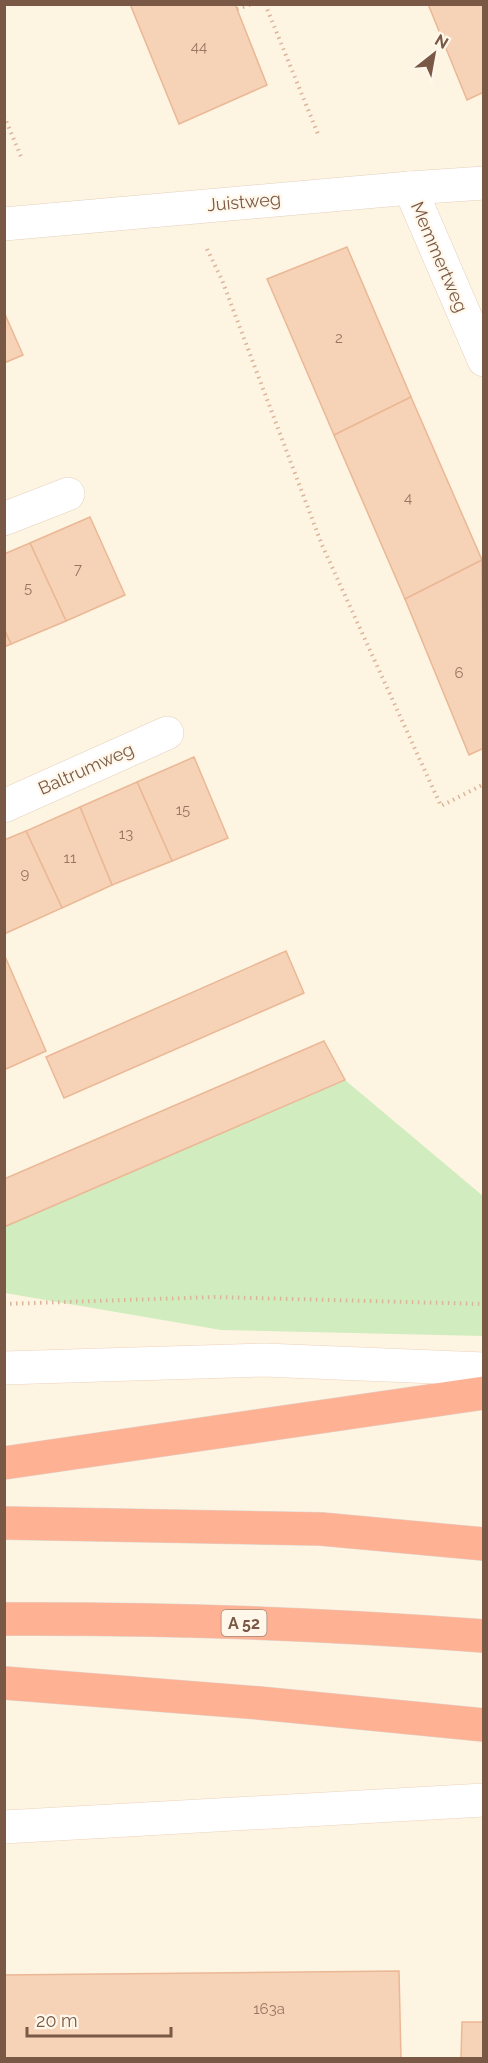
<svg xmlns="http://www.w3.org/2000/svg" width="488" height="2063" viewBox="0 0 488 2063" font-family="Raleway,sans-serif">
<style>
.green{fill:#d1edbf}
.building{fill:#f6d2b7;stroke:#ebb896;stroke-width:1.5}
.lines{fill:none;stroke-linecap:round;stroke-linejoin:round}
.street-casing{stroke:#e4d0bd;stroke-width:34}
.secondary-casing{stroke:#ebd3bc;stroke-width:34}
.highway-casing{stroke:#dfd7d3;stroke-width:34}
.path{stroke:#dbb59a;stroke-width:4;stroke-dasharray:1.5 4.5;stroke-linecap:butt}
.street{stroke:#fff;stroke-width:33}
.secondary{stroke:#fff;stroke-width:33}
.highway{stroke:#feb293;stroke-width:33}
.labels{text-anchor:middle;stroke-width:4.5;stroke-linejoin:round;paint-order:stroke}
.number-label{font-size:15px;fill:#987762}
.shield{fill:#fff7ea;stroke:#a18877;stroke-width:1.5}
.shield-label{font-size:16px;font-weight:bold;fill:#795946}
.street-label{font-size:18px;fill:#795946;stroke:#fff7ea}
</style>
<rect width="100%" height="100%" fill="#fef4e2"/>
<path class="green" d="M 345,1080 L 483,1196 L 483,1336 L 221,1330 L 5,1293 L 4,1227 Z"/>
<g class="building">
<path d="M 130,4 L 235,4 L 267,85 L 179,124 Z"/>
<path d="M 428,4 L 484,4 L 484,92 L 467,100 Z"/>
<path d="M 347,247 L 411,397 L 334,435 L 267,279 Z"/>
<path d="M 4,312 L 23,355 L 4,363 Z"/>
<path d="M 411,397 L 482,560 L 405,599 L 334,435 Z"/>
<path d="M 90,517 L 125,595 L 66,621 L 30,543 Z"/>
<path d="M 30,543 L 66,621 L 11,644 L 4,629 L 4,554 Z"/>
<path d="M 482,560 L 484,748 L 469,755 L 405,599 Z"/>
<path d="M 4,629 L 11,644 L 4,647 Z"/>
<path d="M 194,757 L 228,838 L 172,861 L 137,782 Z"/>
<path d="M 137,782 L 172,861 L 112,885 L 80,807 Z"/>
<path d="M 80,807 L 112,885 L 62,908 L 26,831 Z"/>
<path d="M 26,831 L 62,908 L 4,934 L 4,840 Z"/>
<path d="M 286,951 L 304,993 L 64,1098 L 46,1057 Z"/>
<path d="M 4,954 L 46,1051 L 6,1069 L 4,1066 Z"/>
<path d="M 324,1041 L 345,1080 L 4,1227 L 4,1179 Z"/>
<path d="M 399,1971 L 401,2058 L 4,2058 L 4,1975 Z"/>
<path d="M 462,2022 L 484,2022 L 484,2058 L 461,2058 Z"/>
</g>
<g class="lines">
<g class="street-casing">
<g id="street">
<path d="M 410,188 L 484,360"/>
<path d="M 4,224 L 410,188 L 484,183"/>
<path d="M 4,519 L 68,494"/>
<path d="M 4,806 L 167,733"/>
</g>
</g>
<g class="secondary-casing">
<g id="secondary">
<path d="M 4,1368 L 264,1360 L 484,1369"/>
<path d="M 4,1827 L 484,1800"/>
</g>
</g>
<g class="highway-casing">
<g id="highway">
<path d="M 4,1463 L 484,1393"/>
<path d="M 4,1523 L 321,1529 L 484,1544"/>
<path d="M 4,1619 C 164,1618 324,1624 484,1636"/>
<path d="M 4,1683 L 259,1703 L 484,1725"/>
</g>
</g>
<g class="path">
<path d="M 265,4 L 318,134"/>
<path d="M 237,9 L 252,4"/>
<path d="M 4,116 L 22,159"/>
<path d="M 207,249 L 222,280 L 322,545 L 441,806 L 484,784"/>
<path d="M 4,1304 L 215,1297 L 484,1304"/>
</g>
<use href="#street" class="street"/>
<use href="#secondary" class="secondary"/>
<use href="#highway" class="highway"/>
</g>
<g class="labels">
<g class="number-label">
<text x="199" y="52">44</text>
<text x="339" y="343">2</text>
<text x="408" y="503">4</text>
<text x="78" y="574">7</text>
<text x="28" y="593">5</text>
<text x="459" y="678">6</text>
<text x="183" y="815">15</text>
<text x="126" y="839">13</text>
<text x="70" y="863">11</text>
<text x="25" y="879">9</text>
<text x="269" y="2014">163a</text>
</g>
<rect class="shield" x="221.5" y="1610" width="45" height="26" rx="4.5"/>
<g class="shield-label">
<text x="244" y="1629">A 52</text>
</g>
<g class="street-label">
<text transform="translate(244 202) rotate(-5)" y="6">Juistweg</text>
<text transform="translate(439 257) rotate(67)" y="6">Memmertweg</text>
<text transform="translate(86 769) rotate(-24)" y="6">Baltrumweg</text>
</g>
</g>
<rect width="488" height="2063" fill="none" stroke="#795946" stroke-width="12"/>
<g transform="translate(434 54) rotate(31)" stroke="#fff7ea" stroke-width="4.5" paint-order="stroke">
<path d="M0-4.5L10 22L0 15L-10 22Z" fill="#795946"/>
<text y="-9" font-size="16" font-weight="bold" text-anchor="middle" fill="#795946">N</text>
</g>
<path d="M27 2027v9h144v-9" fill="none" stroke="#795946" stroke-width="3"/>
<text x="36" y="2027" font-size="18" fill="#795946" stroke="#fff7ea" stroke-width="4.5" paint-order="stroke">20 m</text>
</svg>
